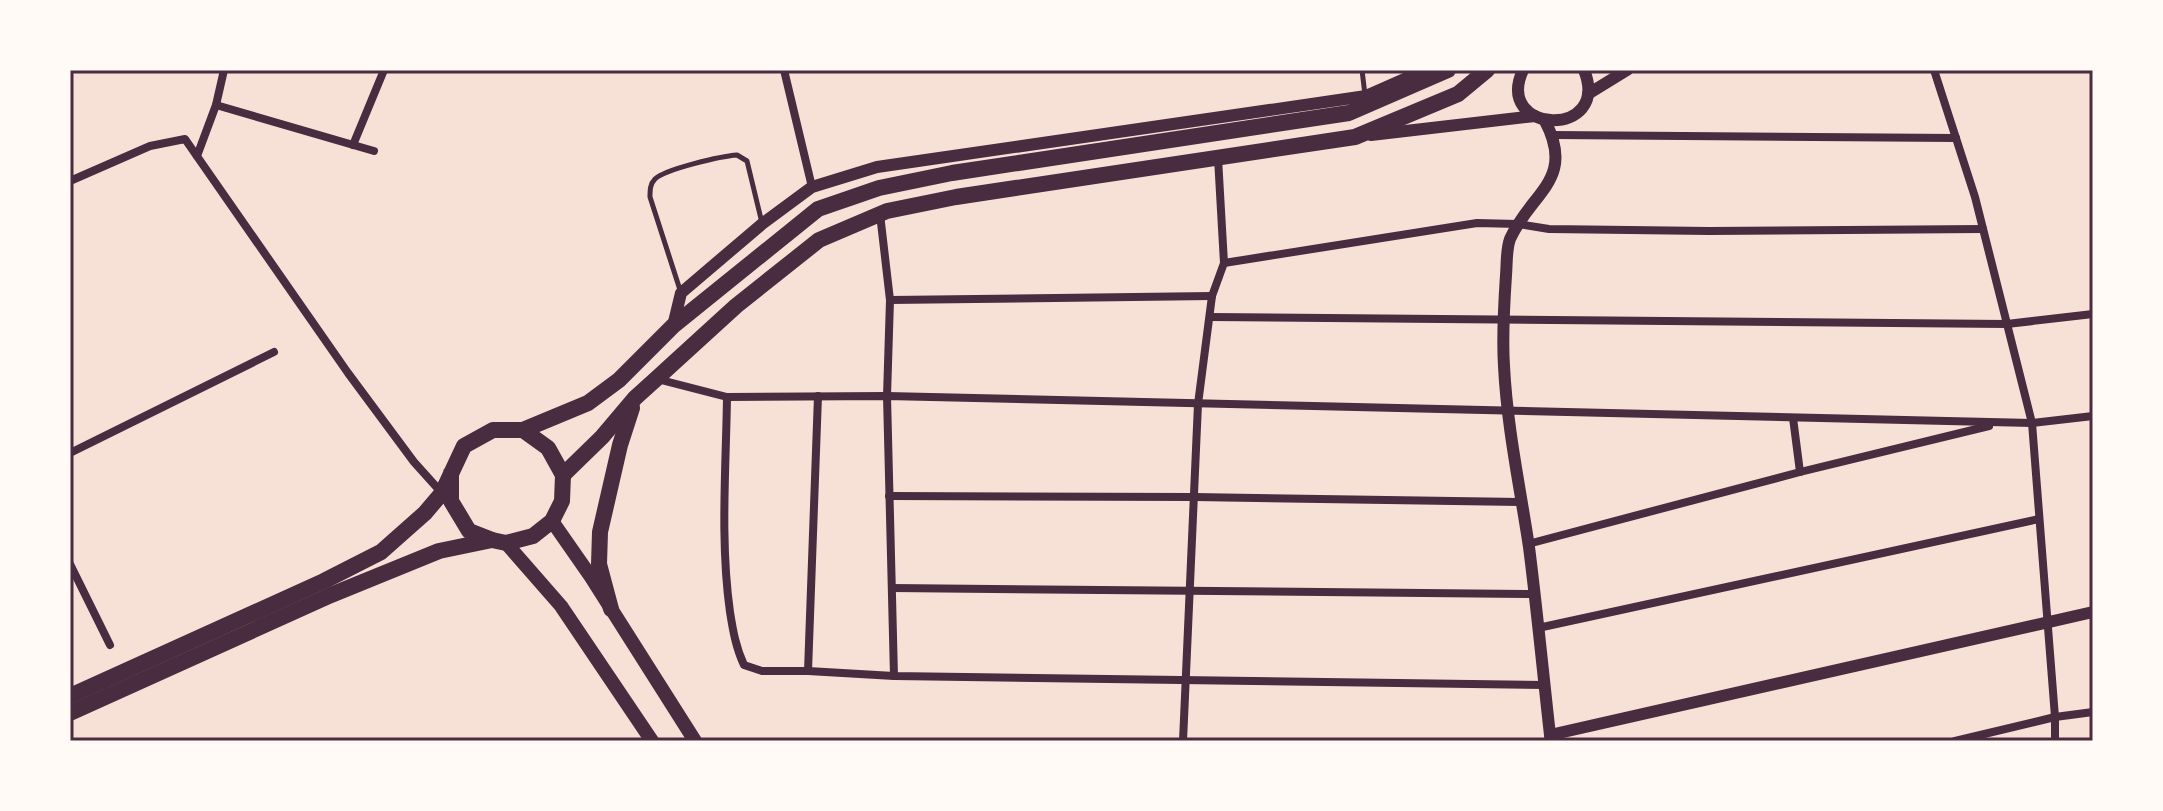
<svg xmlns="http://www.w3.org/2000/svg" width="2163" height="811" viewBox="0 0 2163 811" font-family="'PT Sans Narrow',sans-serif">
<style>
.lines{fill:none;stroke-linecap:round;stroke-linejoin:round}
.service{stroke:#4a2c40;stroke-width:5}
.minor{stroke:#4a2c40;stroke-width:8}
.tertiary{stroke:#4a2c40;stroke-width:12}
.secondary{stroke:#4a2c40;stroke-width:14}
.primary{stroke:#4a2c40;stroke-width:16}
.neatline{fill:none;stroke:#4a2c40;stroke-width:3}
</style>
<rect width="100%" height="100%" fill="#f7e1d7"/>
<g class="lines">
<g class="service">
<path d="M 1362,70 L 1365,95"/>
<path d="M 681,293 L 650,197 C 650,190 650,184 655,179 C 665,169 722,156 737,155 L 747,161 L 762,223"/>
</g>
<g class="minor">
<path d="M 784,70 L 812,187"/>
<path d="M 1934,70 L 1975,197 L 2032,423 L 2055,717 L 2055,741"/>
<path d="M 216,105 L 374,151"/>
<path d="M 1553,135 L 1956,138"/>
<path d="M 353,145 L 384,70"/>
<path d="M 197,156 L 216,105 L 224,70"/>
<path d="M 70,181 L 150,146 L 185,139 L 348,373 L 414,462 L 441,492"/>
<path d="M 880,214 L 890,300 L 887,396 L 894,676 L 1545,685"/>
<path d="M 1224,263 L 1477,223 L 1518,224 L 1549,229 L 1709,231 L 1983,229"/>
<path d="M 890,300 L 1212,296"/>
<path d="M 1210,317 L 2007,324 L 2093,314"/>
<path d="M 657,379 L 727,397 L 887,396 L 2032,423 L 2093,416"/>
<path d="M 727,397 C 726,468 720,541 730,612 C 733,631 736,648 744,665 L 762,671 L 808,671 L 818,396"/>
<path d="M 1793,418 L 1800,472"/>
<path d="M 70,453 L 274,352"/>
<path d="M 889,496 L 1194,497 L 1520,502"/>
<path d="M 1528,544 L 1800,472 L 1989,426"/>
<path d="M 70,564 L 110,645"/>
<path d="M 892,588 L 1535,594"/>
<path d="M 1538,628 L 2039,519"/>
<path d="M 808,671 L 894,676"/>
<path d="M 1183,741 L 1198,404 L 1212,296 L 1224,263 L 1218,158"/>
<path d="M 1955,741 L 2055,717 L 2093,712"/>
</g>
<g class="tertiary">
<path d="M 1523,70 C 1493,135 1612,139 1584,70"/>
<path d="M 1588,94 L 1627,70"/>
<path d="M 1545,121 C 1576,180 1531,192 1510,239 C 1506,250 1507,264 1506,275 C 1504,305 1502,336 1504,366 C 1507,427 1520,487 1529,547 C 1537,610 1543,673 1550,735"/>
<path d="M 1371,135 L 1535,116"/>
<path d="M 673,326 L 681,293 L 762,224 L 812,187 L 877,167 L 1366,96 L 1425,70"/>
<path d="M 1551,741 L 1550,735 L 2093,612"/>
</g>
<g class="secondary">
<path d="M 552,521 L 591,577 L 695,741"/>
<path d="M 506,543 L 561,606 L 652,741"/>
</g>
<g class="primary">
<path d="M 523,430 L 588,403 L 619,380 L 673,326 L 818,209 L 879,188 L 952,173 L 1349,113 L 1448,70"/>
<path d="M 563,475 L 602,437 L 635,398 L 656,379 L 736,306 L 819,240 L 887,211 L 956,197 L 1355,137 L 1458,94 L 1487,70"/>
<path d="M 611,609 L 599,564 L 600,532 L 620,445 L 632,408"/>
<path d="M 70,696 L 324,581 L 381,552 L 425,513 L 442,493 L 464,446 L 493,430 L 523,430 L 548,448 L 563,475 L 562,501 L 552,521 L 533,536 L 506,543 L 492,540 L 469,531 L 451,501 L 451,473"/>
<path d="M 70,713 L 331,595 L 439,551 L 492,540"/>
</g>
</g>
<rect width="2163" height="811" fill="none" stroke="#fffaf5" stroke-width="144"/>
<rect x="72" y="72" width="2019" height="667" class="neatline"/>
</svg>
